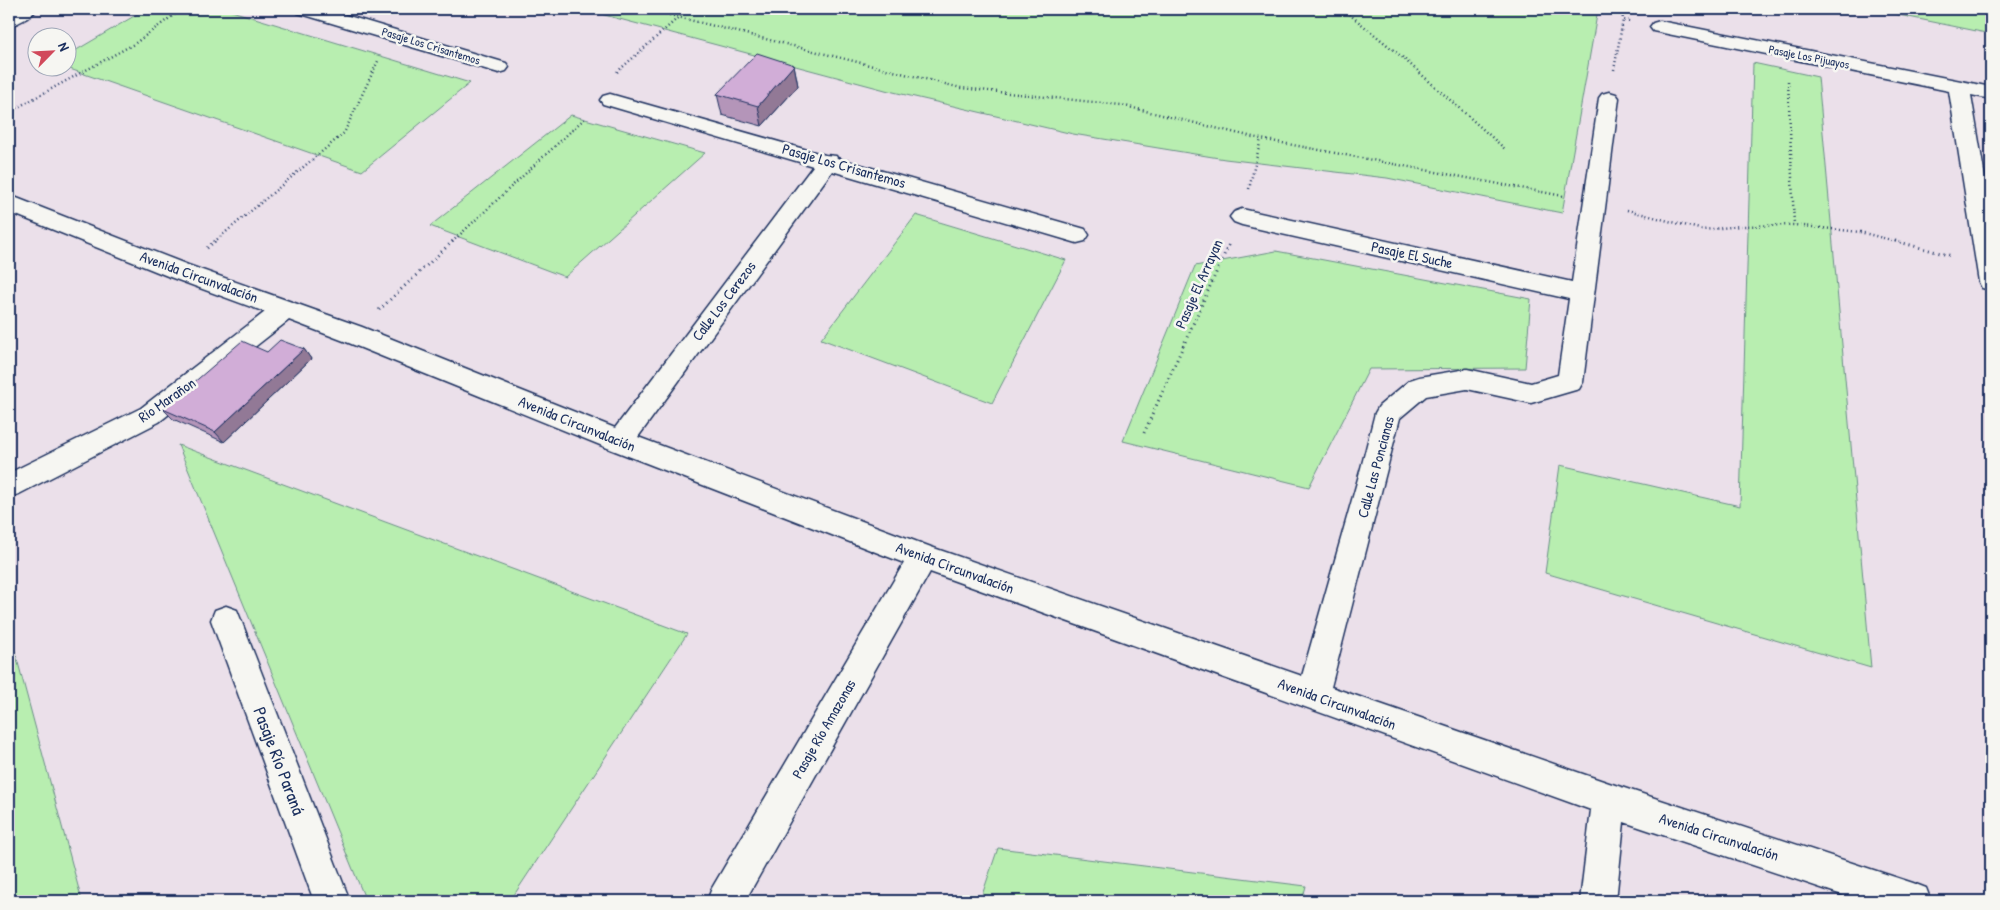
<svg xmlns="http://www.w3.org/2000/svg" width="2000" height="910" viewBox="0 0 2000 910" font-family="'Patrick Hand',sans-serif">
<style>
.green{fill:#b8eeb0;stroke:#6a8e87}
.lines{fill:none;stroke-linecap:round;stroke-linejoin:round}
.minor-casing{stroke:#1b2f5e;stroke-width:3}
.path-far1{stroke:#1b2f5e;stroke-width:2.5;stroke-dasharray:1 3;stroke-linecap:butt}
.path{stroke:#1b2f5e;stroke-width:3;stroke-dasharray:1 4;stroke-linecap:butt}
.minor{fill:#f6f6f2;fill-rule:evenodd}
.wall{fill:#b495b9;stroke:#1b2f5e}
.shaded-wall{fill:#927996;stroke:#1b2f5e}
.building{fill:#d1add7;stroke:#1b2f5e}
.labels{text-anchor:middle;stroke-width:5;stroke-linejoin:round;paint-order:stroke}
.far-street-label{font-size:12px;fill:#1b2f5e;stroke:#f6f6f2}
.street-label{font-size:15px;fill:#1b2f5e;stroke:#f6f6f2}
.near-street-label{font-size:18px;fill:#1b2f5e;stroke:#f6f6f2}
</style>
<rect width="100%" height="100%" fill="#ebe0ea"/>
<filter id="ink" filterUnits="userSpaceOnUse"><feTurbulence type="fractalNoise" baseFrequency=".02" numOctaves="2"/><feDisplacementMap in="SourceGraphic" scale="10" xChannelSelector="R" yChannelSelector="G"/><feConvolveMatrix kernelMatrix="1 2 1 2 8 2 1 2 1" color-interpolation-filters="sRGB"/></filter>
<g filter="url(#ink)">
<g class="green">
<path d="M 146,9 L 225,9 L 470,83 L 362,171 L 67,68 L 68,55 Z"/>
<path d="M 582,9 L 1598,9 L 1562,213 L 1387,178 L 1225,159 L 1073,134 L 889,91 Z"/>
<path d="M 1870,9 L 1991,9 L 1991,34 Z"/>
<path d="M 1753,63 L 1818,77 L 1871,668 L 1545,573 L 1560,465 L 1740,506 Z"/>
<path d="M 571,115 L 705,153 L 565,277 L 430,226 Z"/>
<path d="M 916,215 L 1066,260 L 992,403 L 821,339 Z"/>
<path d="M 1276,251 L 1531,299 L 1525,368 L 1369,369 L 1309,487 L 1123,441 L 1195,266 Z"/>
<path d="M 178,445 L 687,634 L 510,901 L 366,901 Z"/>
<path d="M 9,629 L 82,901 L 9,901 Z"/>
<path d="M 998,848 L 1306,886 L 1302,901 L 980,901 Z"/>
</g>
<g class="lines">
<g class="minor-casing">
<g id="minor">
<path d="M 14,9 L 37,9 C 31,17 18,24 9,26 L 9,12 Z"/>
<path d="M 295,9 L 325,9 L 506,63 L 509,67 L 506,71 L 499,73 L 492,71 L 298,13 Z"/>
<path d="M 1660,21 L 1991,87 L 1991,99 L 1971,95 L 1991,213 L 1991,290 L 1982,288 L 1979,282 L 1949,91 L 1653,31 L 1650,27 L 1653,23 Z"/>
<path d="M 1609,92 L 1616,94 L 1619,98 L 1583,382 L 1579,389 L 1531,403 L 1467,389 L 1426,396 L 1400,418 L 1331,687 L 1609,783 L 1913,883 L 1926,888 L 1931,901 L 1860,901 L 1624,822 L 1616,901 L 1580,901 L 1591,810 L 930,572 L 745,901 L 707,901 L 712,888 L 904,563 L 610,449 L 344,341 L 289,320 L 159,422 L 19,494 L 9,497 L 9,473 L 141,408 L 265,312 L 170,277 L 9,212 L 9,195 L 188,265 L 362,327 L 615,428 L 813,166 L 603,104 L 600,100 L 603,96 L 610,94 L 825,155 L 836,156 L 837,158 L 1085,229 L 1089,235 L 1085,241 L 1077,243 L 832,171 L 638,437 L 931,547 L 1302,676 L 1361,468 L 1375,413 L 1379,406 L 1410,380 L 1419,377 L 1467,369 L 1531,383 L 1558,375 L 1569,299 L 1242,225 L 1234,222 L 1230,217 L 1234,212 L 1242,209 L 1572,282 L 1599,98 L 1602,94 Z"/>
<path d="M 226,606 L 237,610 L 241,620 L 350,901 L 314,901 L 211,620 L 215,610 Z"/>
</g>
</g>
<g class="path-far1">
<path d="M 646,9 L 961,88 L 1121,105 L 1261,139 L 1563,196"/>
<path d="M 1343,9 L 1402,57 L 1505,149"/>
<path d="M 1622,9 L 1623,20"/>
<path d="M 417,13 L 423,9"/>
<path d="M 1614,70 L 1623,20 L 1630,21"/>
<path d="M 617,72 L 679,17 L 685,9"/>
<path d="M 1788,81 L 1794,225"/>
<path d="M 9,112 L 134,44 L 182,9"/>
<path d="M 1249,189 L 1261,139"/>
<path d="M 1627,210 L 1703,230 L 1740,226 L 1794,225 L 1860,232 L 1899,242"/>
<path d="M 214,242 L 344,133 L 378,61"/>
<path d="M 452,242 L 585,118"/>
</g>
<g class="path">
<path d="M 1895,241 L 1952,256"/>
<path d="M 207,248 L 215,241"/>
<path d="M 379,310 L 453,241"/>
<path d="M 1144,433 L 1229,244"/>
</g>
<use href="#minor" class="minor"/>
</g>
<g class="wall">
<path d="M 794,65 L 798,86 L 762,126 L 722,115 L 717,94 Z"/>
<path d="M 304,349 L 311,359 L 224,442 L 173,419 L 163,409 L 267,352 Z"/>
</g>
<g class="shaded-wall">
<path d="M 794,65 L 798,86 L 762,126 L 758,106 Z"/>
<path d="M 304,349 L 311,359 L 224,442 L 215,432 Z"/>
</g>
<g class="building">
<path d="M 757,53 L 794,65 L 758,106 L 717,94 Z"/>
<path d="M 280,340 L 304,349 L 215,432 L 163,409 L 242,341 L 267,352 Z"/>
</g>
</g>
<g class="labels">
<g class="far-street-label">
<text transform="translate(431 46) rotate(17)" y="4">Pasaje Los Crisantemos</text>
<text transform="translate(1809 57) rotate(11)" y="4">Pasaje Los Pijuayos</text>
</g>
<g class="street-label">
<text transform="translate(844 166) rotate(16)" y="5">Pasaje Los Crisantemos</text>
<text transform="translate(1412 255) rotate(12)" y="5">Pasaje El Suche</text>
<text transform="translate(199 277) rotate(20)" y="5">Avenida Circunvalación</text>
<text transform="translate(1199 284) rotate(-66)" y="5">Pasaje El Arrayan</text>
<text transform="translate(724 301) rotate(-53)" y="5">Calle Los Cerezos</text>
<text transform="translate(167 400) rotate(-35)" y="5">Rio Marañon</text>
<text transform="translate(577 424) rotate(22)" y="5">Avenida Circunvalación</text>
<text transform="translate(1376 467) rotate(-75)" y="5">Calle Las Poncianas</text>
<text transform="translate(955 568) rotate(20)" y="5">Avenida Circunvalación</text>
<text transform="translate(1337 704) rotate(20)" y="5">Avenida Circunvalación</text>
<text transform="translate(824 729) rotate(-60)" y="5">Pasaje Río Amazonas</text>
<text transform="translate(1719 837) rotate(18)" y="5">Avenida Circunvalación</text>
</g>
<g class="near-street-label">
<text transform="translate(279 761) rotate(69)" y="6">Pasaje Río Paraná</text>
</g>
</g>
<rect width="2000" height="910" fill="none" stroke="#f6f6f2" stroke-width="30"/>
<rect x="15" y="15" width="1970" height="880" fill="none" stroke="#1b2f5e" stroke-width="2" filter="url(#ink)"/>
<g transform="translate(52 52) rotate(66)"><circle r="24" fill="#f6f6f2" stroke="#9ea6b7"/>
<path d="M0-4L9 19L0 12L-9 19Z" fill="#d1495b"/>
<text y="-8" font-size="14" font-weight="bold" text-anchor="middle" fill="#1b2f5e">N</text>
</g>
</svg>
